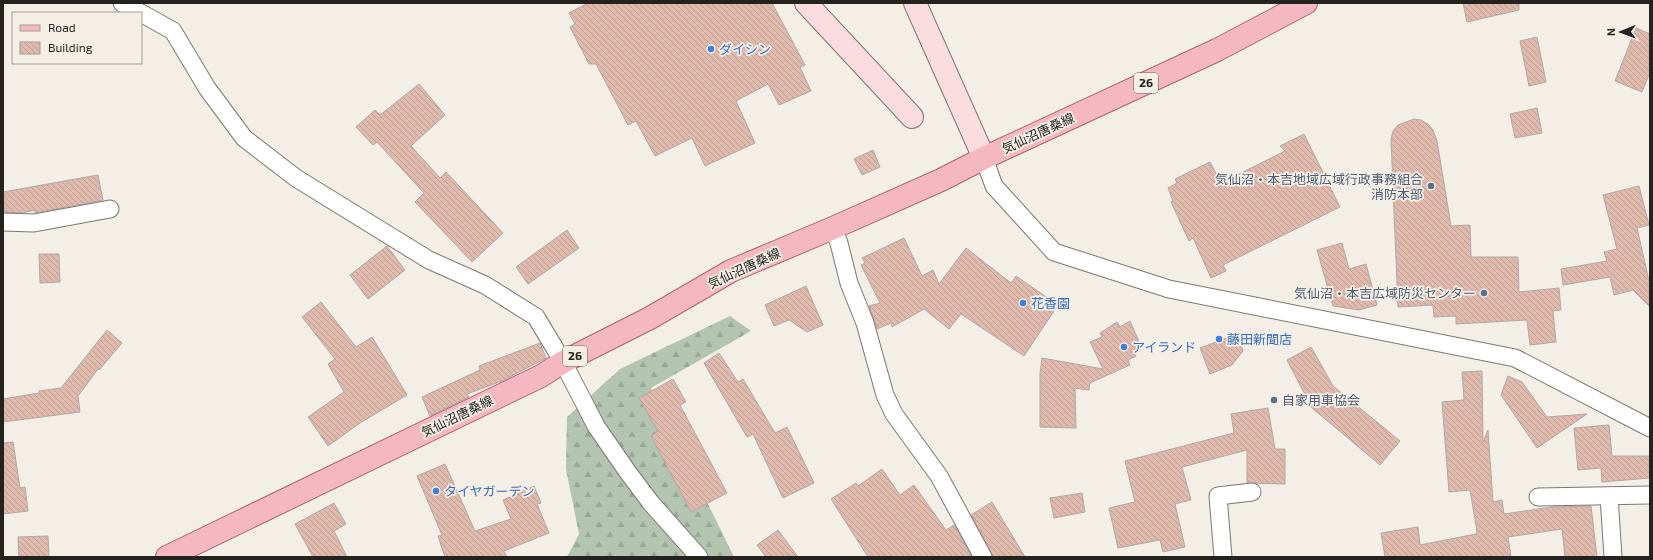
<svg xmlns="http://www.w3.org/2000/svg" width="1653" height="560" viewBox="0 0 1653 560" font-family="'Exo 2','Noto Sans JP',sans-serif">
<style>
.forest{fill:url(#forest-firs)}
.building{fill:url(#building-back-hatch);stroke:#b1a8a5}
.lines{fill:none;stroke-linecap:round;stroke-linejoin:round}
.street-casing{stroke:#7c7871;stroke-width:19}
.secondary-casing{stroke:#7c7871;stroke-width:24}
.primary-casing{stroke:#a8656f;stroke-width:24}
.street{stroke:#fff;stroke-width:17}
.secondary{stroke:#fadbe0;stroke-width:22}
.primary{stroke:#f5b8c2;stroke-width:22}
.shop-dot{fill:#3f7fe0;stroke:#f3eee6;stroke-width:1.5}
.service-dot{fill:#5c6f8a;stroke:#f3eee6;stroke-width:1.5}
.labels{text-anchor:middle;stroke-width:3.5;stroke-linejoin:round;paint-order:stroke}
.shield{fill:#f3eee6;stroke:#63605b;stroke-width:1}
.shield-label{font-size:12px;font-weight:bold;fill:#252320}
.shop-label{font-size:13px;fill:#366cbe;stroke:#f3eee6;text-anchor:start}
.street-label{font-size:13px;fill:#252320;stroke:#f3eee6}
.service-label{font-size:13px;fill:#4e5e75;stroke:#f3eee6;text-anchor:end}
</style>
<defs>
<pattern id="forest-firs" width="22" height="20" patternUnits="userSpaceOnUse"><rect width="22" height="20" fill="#b3c4b1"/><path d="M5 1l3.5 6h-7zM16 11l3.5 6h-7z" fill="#9aa898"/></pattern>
<pattern id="building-back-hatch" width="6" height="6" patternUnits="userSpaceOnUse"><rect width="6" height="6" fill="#e0b9ad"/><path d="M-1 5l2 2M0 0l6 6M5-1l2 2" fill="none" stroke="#c09f95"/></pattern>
</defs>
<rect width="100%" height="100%" fill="#f3eee6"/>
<path class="forest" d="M 730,316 L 751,331 L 651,388 L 734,557 L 567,557 L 579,534 L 566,469 L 567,417 L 620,369 Z"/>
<g class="building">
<path d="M 588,3 L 772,3 L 805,65 L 800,67 L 811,91 L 779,105 L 768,84 L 736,101 L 755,143 L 705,166 L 692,138 L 655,156 L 636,121 L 628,125 L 596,64 L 589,64 L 570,27 L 575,24 L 569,13 Z"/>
<path d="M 1463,3 L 1519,3 L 1519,10 L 1467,22 Z"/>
<path d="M 1636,28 L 1650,34 L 1650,72 L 1642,92 L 1615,81 Z"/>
<path d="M 1537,37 L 1546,82 L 1529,86 L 1520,41 Z"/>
<path d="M 419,84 L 445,115 L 411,146 L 440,178 L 446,172 L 503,233 L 472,262 L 415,202 L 424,193 L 377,142 L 373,145 L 356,127 L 375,110 L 380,115 Z"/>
<path d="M 1537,108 L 1542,133 L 1515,138 L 1510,114 Z"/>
<path d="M 1414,119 L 1421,120 L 1429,125 L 1433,130 L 1437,141 L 1451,226 L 1470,225 L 1471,257 L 1518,257 L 1519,292 L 1559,288 L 1561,310 L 1553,311 L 1556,342 L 1530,345 L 1527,320 L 1456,324 L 1456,316 L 1434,317 L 1433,305 L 1398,307 L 1391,139 L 1393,131 L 1398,125 Z"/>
<path d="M 1304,134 L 1340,207 L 1223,265 L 1226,271 L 1211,278 L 1193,238 L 1189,241 L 1171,202 L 1173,201 L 1168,188 L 1177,183 L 1175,179 L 1210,162 L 1221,183 L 1285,151 L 1280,146 Z"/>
<path d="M 873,150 L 880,167 L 862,175 L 854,159 Z"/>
<path d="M 98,175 L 103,200 L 35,213 L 35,210 L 22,213 L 3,212 L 3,192 Z"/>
<path d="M 1639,186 L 1649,225 L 1637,228 L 1650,285 L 1650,307 L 1633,290 L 1614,295 L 1610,277 L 1563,285 L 1561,269 L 1607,261 L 1604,252 L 1617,249 L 1603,195 Z"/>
<path d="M 567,230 L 579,248 L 528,284 L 516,267 Z"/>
<path d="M 904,238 L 922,276 L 933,270 L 939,284 L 966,248 L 1011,283 L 1016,276 L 1058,305 L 1024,356 L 961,314 L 949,329 L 924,309 L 892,327 L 891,323 L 877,329 L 869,306 L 880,303 L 861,265 L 865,263 L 862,258 Z"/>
<path d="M 1342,243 L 1349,269 L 1366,264 L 1377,305 L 1359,310 L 1333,306 L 1317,250 Z"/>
<path d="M 387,246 L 405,270 L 368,299 L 350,275 Z"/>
<path d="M 39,254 L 59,254 L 60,282 L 40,283 Z"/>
<path d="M 806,286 L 823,325 L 807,332 L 789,320 L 774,326 L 765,305 Z"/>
<path d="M 321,302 L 356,347 L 372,337 L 407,395 L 360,423 L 328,446 L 308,417 L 344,392 L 328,364 L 335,359 L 302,317 Z"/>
<path d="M 1130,321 L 1141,346 L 1134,350 L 1136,356 L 1128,360 L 1130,365 L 1090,383 L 1089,390 L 1075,388 L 1076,428 L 1040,427 L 1040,374 L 1042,358 L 1103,369 L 1090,342 L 1102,337 L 1100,333 L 1117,322 L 1120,327 Z"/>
<path d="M 107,330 L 122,343 L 99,370 L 98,369 L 78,396 L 80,412 L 3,422 L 3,399 L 39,393 L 39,391 L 61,388 Z"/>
<path d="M 1237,334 L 1243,351 L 1232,365 L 1210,374 L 1200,348 Z"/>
<path d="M 540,343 L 546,358 L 502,381 L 467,394 L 469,397 L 430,416 L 422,397 L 480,370 L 479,366 Z"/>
<path d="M 1311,347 L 1333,386 L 1400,441 L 1380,465 L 1312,408 L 1287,360 Z"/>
<path d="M 719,353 L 738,382 L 743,379 L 775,433 L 787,427 L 814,483 L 783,498 L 753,434 L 747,437 L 704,363 Z"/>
<path d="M 1482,371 L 1483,442 L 1488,430 L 1493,502 L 1502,500 L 1504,514 L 1552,507 L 1591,506 L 1597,557 L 1565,557 L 1562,529 L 1508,537 L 1511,557 L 1385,557 L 1381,533 L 1418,527 L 1420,545 L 1476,534 L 1477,532 L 1470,490 L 1449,492 L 1442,402 L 1464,400 L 1462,372 Z"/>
<path d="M 1508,376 L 1522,382 L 1547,417 L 1587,414 L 1537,448 L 1501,395 Z"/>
<path d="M 673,379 L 686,402 L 680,405 L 727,493 L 691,512 L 651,436 L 658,431 L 639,398 Z"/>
<path d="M 1268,408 L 1275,449 L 1285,449 L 1285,484 L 1247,483 L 1247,450 L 1182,467 L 1191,500 L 1175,504 L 1185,547 L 1163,552 L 1160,540 L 1118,548 L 1109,508 L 1135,502 L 1125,461 L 1234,433 L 1231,414 Z"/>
<path d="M 1609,425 L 1612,456 L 1650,456 L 1650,478 L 1602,482 L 1601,468 L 1578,470 L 1574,428 Z"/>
<path d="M 13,442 L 20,488 L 25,487 L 28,511 L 3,514 L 3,443 Z"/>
<path d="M 445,464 L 475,531 L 511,519 L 503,500 L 534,486 L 541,503 L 537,504 L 549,533 L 504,551 L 507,557 L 445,557 L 438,536 L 442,535 L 417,476 Z"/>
<path d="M 882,469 L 900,495 L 914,485 L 946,530 L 954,525 L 972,557 L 868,557 L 831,499 L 856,483 L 858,486 Z"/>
<path d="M 1082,493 L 1085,512 L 1054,518 L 1050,498 Z"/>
<path d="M 992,502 L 1025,557 L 993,557 L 971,515 Z"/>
<path d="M 334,503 L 346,524 L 334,531 L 347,557 L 313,557 L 295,524 Z"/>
<path d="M 778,530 L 798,557 L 766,557 L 757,545 Z"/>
<path d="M 48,536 L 49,557 L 19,557 L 18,537 Z"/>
</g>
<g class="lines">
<g class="street-casing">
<g id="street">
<path d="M 122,3 L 140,13"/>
<path d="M 141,13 L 173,31 L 207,88 L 244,138 L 296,178 L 429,260 L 485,285 L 536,317 L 563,362 L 596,426 L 627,471 L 651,503 L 699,557"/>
<path d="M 984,158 L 994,186 L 1054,252 L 1169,289 L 1515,358 L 1650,428"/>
<path d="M 3,222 L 34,223 L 110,209"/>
<path d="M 833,228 L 839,243 L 849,283 L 865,323 L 885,395 L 894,414 L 939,476 L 983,557"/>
<path d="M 1609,496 L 1613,557"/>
<path d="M 1538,497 L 1650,495"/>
<path d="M 1223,557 L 1218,496 L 1252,492"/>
</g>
</g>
<g class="secondary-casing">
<g id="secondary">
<path d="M 806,3 L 912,117"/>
<path d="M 915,3 L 984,158"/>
</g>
</g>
<g class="primary-casing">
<path id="primary" d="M 167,557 L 541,376 L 563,362 L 650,318 L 731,271 L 833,228 L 941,180 L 984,158 L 1217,50 L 1306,3"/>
</g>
<use href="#street" class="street"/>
<use href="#secondary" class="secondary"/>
<use href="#primary" class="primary"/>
</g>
<g class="shop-dot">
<circle cx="711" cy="49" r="4"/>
<circle cx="1023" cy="303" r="4"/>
<circle cx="1219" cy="339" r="4"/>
<circle cx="1124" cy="347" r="4"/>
<circle cx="436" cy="491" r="4"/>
</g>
<g class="service-dot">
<circle cx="1431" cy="186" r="4"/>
<circle cx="1484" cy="293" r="4"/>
<circle cx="1274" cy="400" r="4"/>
</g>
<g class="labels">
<g class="shield">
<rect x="1134" y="73" width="24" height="20" rx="3"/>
<rect x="563" y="346" width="24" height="20" rx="3"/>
</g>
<g class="shield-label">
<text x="1146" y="87">26</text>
<text x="575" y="360">26</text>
</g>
<g class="shop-label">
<text x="719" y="54">ダイシン</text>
<text x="1031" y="308">花香園</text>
<text x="1227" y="344">藤田新聞店</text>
<text x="1132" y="352">アイランド</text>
<text x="444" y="496">タイヤガーデン</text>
</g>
<g class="street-label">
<text transform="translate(1038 133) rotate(-25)" y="5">気仙沼唐桑線</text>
<text transform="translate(744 268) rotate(-25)" y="5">気仙沼唐桑線</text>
<text transform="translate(457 416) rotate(-26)" y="5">気仙沼唐桑線</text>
</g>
<g class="service-label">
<text x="1423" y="184">気仙沼・本吉地域広域行政事務組合<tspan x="1423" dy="15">消防本部</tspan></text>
<text x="1476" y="298">気仙沼・本吉広域防災センター</text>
<text x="1282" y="405" text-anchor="start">自家用車協会</text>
</g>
</g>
<rect width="1653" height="560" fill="none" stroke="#252320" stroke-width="8"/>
<rect x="12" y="12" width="130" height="52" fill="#f3eee6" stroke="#a19d97"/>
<rect x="20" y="25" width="20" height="6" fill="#f5b8c2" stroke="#a19d97"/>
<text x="48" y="32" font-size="12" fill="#252320">Road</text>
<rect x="20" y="42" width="20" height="12" fill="url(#building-back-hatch)" stroke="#a19d97"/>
<text x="48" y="52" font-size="12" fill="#252320">Building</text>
<g transform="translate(1621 32) rotate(269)" stroke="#f3eee6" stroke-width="3" paint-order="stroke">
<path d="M0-3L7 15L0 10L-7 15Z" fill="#252320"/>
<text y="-6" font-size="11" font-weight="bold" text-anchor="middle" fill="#252320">N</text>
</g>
</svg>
